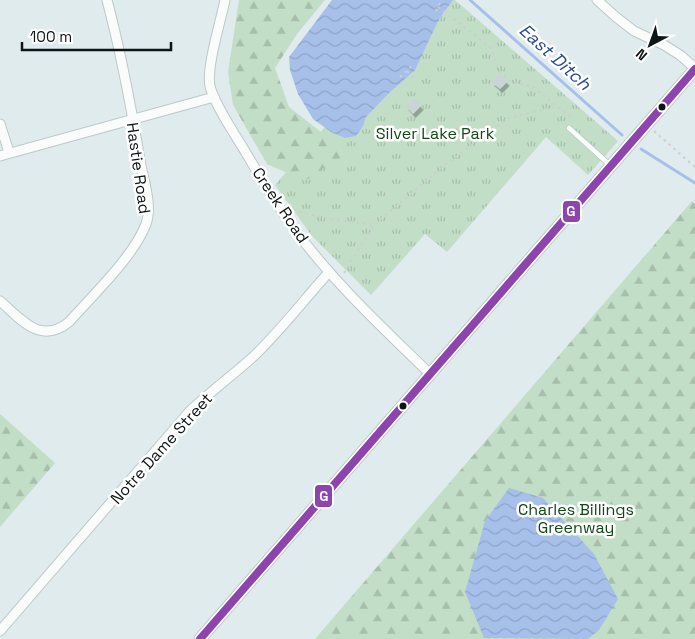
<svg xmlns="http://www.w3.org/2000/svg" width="695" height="639" viewBox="0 0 695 639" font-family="'Space Grotesk',sans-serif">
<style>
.grass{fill:url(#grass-tufts)}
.forest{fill:url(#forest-firs)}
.water{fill:url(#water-waves)}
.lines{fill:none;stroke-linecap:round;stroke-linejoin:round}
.stream{stroke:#a7c0ea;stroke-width:3}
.building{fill:#cad3d6;filter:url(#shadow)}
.service-casing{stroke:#bec8c8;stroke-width:6}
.minor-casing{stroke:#bec8c8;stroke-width:11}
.tertiary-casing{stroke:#bec8c8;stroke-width:13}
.path{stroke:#cbcfcf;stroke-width:2;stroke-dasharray:2.5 4;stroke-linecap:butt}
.service{stroke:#fafcfc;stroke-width:4.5}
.minor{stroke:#fafcfc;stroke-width:9}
.tertiary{stroke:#fafcfc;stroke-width:11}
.bus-1-casing{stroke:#fff;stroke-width:11}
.bus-1{stroke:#8e44ad;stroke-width:8}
.bus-dot{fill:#0d1516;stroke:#fff;stroke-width:2}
.labels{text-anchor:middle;stroke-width:5;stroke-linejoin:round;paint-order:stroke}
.park-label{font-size:16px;fill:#104816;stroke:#fff}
.street-label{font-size:16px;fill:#0d1516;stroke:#fff}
.water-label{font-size:18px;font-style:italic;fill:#2b4b92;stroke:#fff}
.line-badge{stroke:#fff;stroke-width:2}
.badge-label{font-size:14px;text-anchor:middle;font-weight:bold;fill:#fff}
</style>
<defs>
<pattern id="grass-tufts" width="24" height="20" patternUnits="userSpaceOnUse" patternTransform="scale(1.25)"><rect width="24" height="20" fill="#c2dec7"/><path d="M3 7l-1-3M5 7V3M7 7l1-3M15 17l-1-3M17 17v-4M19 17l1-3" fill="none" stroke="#a6beaa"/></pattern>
<pattern id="forest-firs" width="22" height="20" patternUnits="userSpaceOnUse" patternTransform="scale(1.25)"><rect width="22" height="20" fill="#c2dec7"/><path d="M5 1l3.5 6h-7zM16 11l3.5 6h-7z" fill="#a6beaa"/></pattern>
<pattern id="water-waves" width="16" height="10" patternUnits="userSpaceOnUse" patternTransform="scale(1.25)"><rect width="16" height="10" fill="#a7c0ea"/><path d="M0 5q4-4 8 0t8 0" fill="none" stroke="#8fa4c8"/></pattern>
<filter id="shadow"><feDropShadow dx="2.5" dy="4" stdDeviation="0" flood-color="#0004"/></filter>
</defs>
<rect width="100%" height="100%" fill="#dfebec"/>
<path class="grass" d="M 434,0 L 455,0 L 618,141 L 588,175 L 546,137 L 447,252 L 425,234 L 371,295 L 312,236 L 275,185 Z"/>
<g class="forest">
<path d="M 239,0 L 325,0 L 297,34 L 275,68 L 289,107 L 330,139 L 349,151 L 305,181 L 267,164 L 233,105 L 228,72 Z"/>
<path d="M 692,201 L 695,204 L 695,639 L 315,639 Z"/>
<path d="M 0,414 L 55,463 L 0,527 Z"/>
</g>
<g class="water">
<path d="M 332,0 L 453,0 L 439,19 L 415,70 L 389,93 L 366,117 L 363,126 L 356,136 L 345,138 L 331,132 L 313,119 L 298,94 L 290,70 L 289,57 Z"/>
<path d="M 509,488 L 543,498 L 594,554 L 618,599 L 599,630 L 588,639 L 484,638 L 465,592 L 485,521 Z"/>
</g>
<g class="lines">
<g class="stream">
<path d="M 470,0 L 622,135"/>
<path d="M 641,149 L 695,183"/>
</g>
</g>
<g class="building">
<path d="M 500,74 L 507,82 L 500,89 L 492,82 Z"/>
<path d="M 414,98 L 421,106 L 413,114 L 406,106 Z"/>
</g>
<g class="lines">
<g class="service-casing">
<path id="service" d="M 569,128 L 611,166"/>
</g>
<g class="minor-casing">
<g id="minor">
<path d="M 225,0 C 221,20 206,68 210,86 C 214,104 236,136 246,153 C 261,178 275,203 293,227 C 332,281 382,327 430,374"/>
<path d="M 597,0 L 616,17 L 634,31 L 664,45 L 680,55 L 695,68"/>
<path d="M 0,124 L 9,152"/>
<path d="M 0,156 L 214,97"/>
<path d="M 0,301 C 22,320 40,345 69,322 C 93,295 134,256 146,224 C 153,205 143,179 140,160 C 131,106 121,53 107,0"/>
<path d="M 0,631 L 189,412 C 210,392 233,375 254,356 C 281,330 304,300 329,272"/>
</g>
</g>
<g class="tertiary-casing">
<path id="tertiary" d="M 200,639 L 695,69"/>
</g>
<g class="path">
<path d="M 438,7 L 490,47 L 500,72 L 509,81 L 533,87 L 572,118"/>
<path d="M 436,11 L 440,3"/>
<path d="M 407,71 L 415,80"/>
<path d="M 400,77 L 414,64"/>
<path d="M 654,131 L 695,167"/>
<path d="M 293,210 L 329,219 L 374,225"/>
<path d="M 344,273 L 374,225 L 446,164 L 509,118 L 557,106"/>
</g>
<use href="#service" class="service"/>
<use href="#minor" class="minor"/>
<use href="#tertiary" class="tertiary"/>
<g class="bus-1-casing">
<path id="bus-1" d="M 200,639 L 695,69"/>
</g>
<use href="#bus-1" class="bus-1"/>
</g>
<g class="bus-dot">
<circle cx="662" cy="107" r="4.5"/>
<circle cx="403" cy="406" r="4.5"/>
</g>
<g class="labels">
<g class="park-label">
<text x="435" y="139">Silver Lake Park</text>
<text x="576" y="515">Charles Billings<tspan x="576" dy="18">Greenway</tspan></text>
</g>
<g class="street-label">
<text transform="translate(139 168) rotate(82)" y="6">Hastie Road</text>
<text transform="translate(281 205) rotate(56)" y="6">Creek Road</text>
<text transform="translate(161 448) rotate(-48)" y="6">Notre Dame Street</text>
</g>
<g class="water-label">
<text transform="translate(555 57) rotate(42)" y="6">East Ditch</text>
</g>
</g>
<g class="line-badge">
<rect x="562" y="200" width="19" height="23" rx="5" fill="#8e44ad"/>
<rect x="314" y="484" width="19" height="24" rx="5" fill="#8e44ad"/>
</g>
<g class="badge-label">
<text x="571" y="216">G</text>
<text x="324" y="501">G</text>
</g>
<g transform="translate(650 45) rotate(221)" stroke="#ffffff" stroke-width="4" paint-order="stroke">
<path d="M0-4L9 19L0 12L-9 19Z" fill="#0d1516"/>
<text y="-8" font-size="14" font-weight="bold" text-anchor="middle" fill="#0d1516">N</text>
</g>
<path d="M22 42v8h149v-8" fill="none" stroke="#0d1516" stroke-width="2.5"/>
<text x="30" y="42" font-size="15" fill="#0d1516" stroke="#ffffff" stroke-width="4" paint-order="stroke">100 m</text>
</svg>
